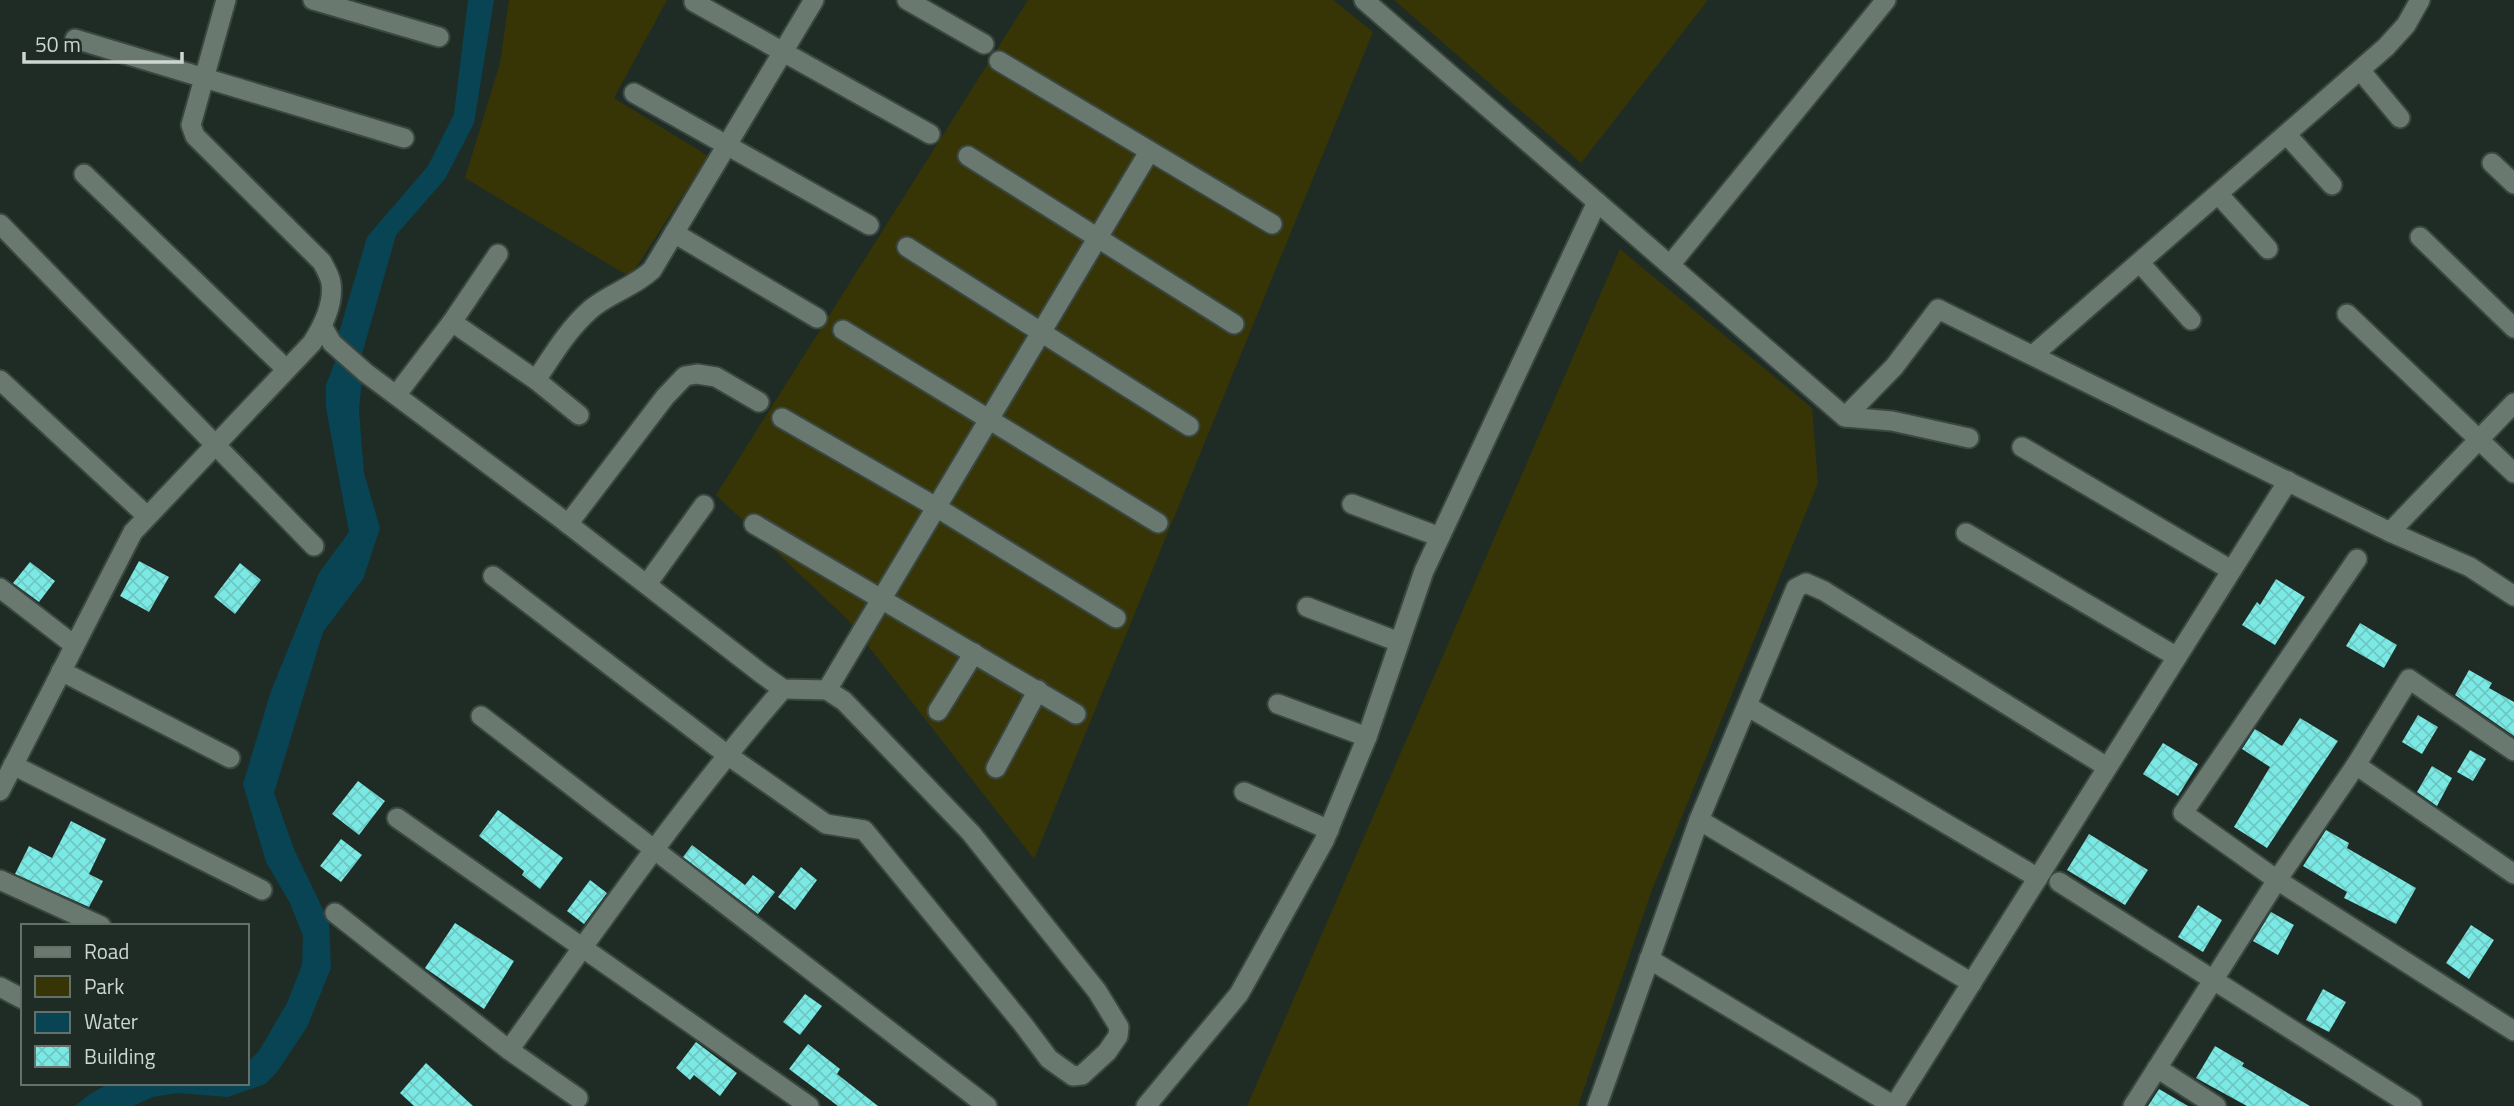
<svg xmlns="http://www.w3.org/2000/svg" width="2514" height="1106" viewBox="0 0 2514 1106" font-family="'Titillium Web',sans-serif">
<style>
.green{fill:#373506}
.water{fill:#084453}
.building{fill:url(#building-cross-hatch)}
.lines{fill:none;stroke-linecap:round;stroke-linejoin:round}
.street-casing{stroke:#3a4741;stroke-width:23}
.street{stroke:#697970;stroke-width:19}
</style>
<defs>
<pattern id="building-cross-hatch" width="8" height="8" patternUnits="userSpaceOnUse" patternTransform="scale(1.75)"><rect width="8" height="8" fill="#7ae9e4"/><path d="M0 0l8 8M0 8l8-8" fill="none" stroke="#6ec7c3"/></pattern>
</defs>
<rect width="100%" height="100%" fill="#1e2c25"/>
<g class="green">
<path d="M 509,0 L 667,0 L 614,98 L 708,156 L 630,277 L 465,178 L 500,63 Z"/>
<path d="M 1028,0 L 1333,0 L 1373,32 L 1034,859 L 848,620 L 716,495 Z"/>
<path d="M 1394,0 L 1708,0 L 1581,163 Z"/>
<path d="M 1620,249 L 1812,408 L 1818,483 L 1652,890 L 1578,1106 L 1247,1106 Z"/>
</g>
<g class="water">
<path d="M 468,0 L 494,0 L 474,123 L 445,179 L 396,235 L 362,354 L 338,336 L 367,237 L 428,166 L 454,114 Z"/>
<path d="M 336,359 L 362,378 L 359,411 L 364,473 L 380,528 L 363,579 L 323,632 L 274,793 L 294,849 L 329,922 L 331,968 L 307,1027 L 277,1072 L 265,1084 L 228,1097 L 177,1093 L 153,1097 L 133,1106 L 75,1106 L 90,1094 L 110,1083 L 247,1083 L 247,1063 L 259,1051 L 287,1003 L 302,965 L 303,936 L 290,903 L 266,862 L 243,784 L 271,691 L 319,573 L 349,532 L 326,408 L 326,385 Z"/>
</g>
<g class="building">
<path d="M 139,561 L 169,577 L 149,612 L 120,596 Z"/>
<path d="M 30,562 L 55,581 L 39,602 L 13,583 Z"/>
<path d="M 240,563 L 261,580 L 235,614 L 214,597 Z"/>
<path d="M 2276,579 L 2305,597 L 2275,645 L 2242,625 L 2257,602 L 2260,605 Z"/>
<path d="M 2360,623 L 2397,645 L 2384,668 L 2346,646 Z"/>
<path d="M 2469,670 L 2492,683 L 2489,688 L 2514,702 L 2514,736 L 2455,695 Z"/>
<path d="M 2418,715 L 2438,727 L 2422,754 L 2402,742 Z"/>
<path d="M 2300,718 L 2338,741 L 2267,848 L 2234,827 L 2270,767 L 2242,749 L 2255,729 L 2282,746 Z"/>
<path d="M 2163,743 L 2198,764 L 2178,796 L 2143,774 Z"/>
<path d="M 2470,750 L 2486,759 L 2473,781 L 2457,772 Z"/>
<path d="M 2432,766 L 2452,778 L 2437,806 L 2417,792 Z"/>
<path d="M 358,781 L 385,801 L 359,835 L 332,814 Z"/>
<path d="M 498,810 L 563,858 L 540,889 L 522,875 L 524,871 L 479,836 Z"/>
<path d="M 71,821 L 106,839 L 89,874 L 103,881 L 89,907 L 15,874 L 29,846 L 52,858 Z"/>
<path d="M 2326,830 L 2349,843 L 2347,848 L 2416,888 L 2396,924 L 2344,898 L 2347,892 L 2303,866 Z"/>
<path d="M 2089,834 L 2148,870 L 2125,905 L 2067,870 Z"/>
<path d="M 341,839 L 362,855 L 341,882 L 320,866 Z"/>
<path d="M 692,845 L 745,885 L 753,875 L 775,892 L 758,914 L 683,857 Z"/>
<path d="M 801,867 L 817,880 L 795,910 L 778,897 Z"/>
<path d="M 590,880 L 607,893 L 584,924 L 567,911 Z"/>
<path d="M 2198,905 L 2222,920 L 2203,952 L 2178,937 Z"/>
<path d="M 2271,912 L 2294,925 L 2278,955 L 2253,941 Z"/>
<path d="M 455,923 L 514,961 L 484,1009 L 425,968 Z"/>
<path d="M 2471,925 L 2494,940 L 2469,979 L 2446,963 Z"/>
<path d="M 2323,989 L 2346,1002 L 2329,1032 L 2306,1020 Z"/>
<path d="M 805,994 L 822,1006 L 800,1035 L 783,1022 Z"/>
<path d="M 696,1042 L 737,1073 L 720,1096 L 694,1075 L 690,1080 L 676,1068 Z"/>
<path d="M 808,1044 L 840,1069 L 837,1074 L 878,1106 L 838,1106 L 789,1069 Z"/>
<path d="M 2215,1046 L 2244,1063 L 2242,1066 L 2310,1106 L 2247,1106 L 2196,1078 Z"/>
<path d="M 426,1063 L 473,1106 L 414,1106 L 400,1093 Z"/>
<path d="M 2159,1089 L 2188,1106 L 2148,1106 Z"/>
</g>
<g class="lines">
<g class="street-casing">
<g id="street">
<path d="M 313,0 L 439,37"/>
<path d="M 907,0 L 984,44"/>
<path d="M 1364,0 L 1845,417 L 1894,367 L 1938,309 L 2390,532 L 2470,567 L 2514,596"/>
<path d="M 694,2 L 930,134"/>
<path d="M 75,39 L 404,138"/>
<path d="M 999,61 L 1272,224"/>
<path d="M 2360,70 L 2400,118"/>
<path d="M 634,93 L 869,225"/>
<path d="M 2287,135 L 2332,185"/>
<path d="M 968,156 L 1234,324"/>
<path d="M 2492,163 L 2514,184"/>
<path d="M 84,174 L 286,369"/>
<path d="M 2219,195 L 2268,249"/>
<path d="M 0,224 L 314,546"/>
<path d="M 674,233 L 817,318"/>
<path d="M 2420,237 L 2514,328"/>
<path d="M 907,247 L 1189,426"/>
<path d="M 2140,263 L 2191,320"/>
<path d="M 1670,265 L 1886,0"/>
<path d="M 2347,314 L 2514,473"/>
<path d="M 452,322 L 536,380 L 579,415"/>
<path d="M 322,326 L 332,343 L 366,373 L 559,517 L 762,674 L 783,689 L 827,690 L 844,701 L 971,833 L 1097,991 L 1119,1027 L 1118,1036 L 1107,1052 L 1082,1075 L 1073,1076 L 1049,1059 L 1022,1023 L 864,830 L 826,824 L 726,754 L 493,576"/>
<path d="M 843,330 L 1158,523"/>
<path d="M 2033,355 L 2386,47 L 2406,25 L 2420,0"/>
<path d="M 0,380 L 147,516"/>
<path d="M 536,380 C 553,355 568,329 591,309 C 610,293 634,287 652,270 L 814,0"/>
<path d="M 397,394 L 452,322 L 498,254"/>
<path d="M 1845,417 L 1892,421 L 1969,438"/>
<path d="M 782,418 L 936,507 L 1116,618"/>
<path d="M 2022,447 L 2231,570"/>
<path d="M 1352,504 L 1440,537"/>
<path d="M 568,524 L 665,397 L 685,376 L 697,374 L 716,377 L 759,402"/>
<path d="M 754,524 L 1076,714"/>
<path d="M 2390,532 L 2514,403"/>
<path d="M 1966,533 L 2177,657"/>
<path d="M 2357,559 L 2183,813 L 2277,880 L 2514,1031"/>
<path d="M 647,584 L 704,505"/>
<path d="M 0,588 L 74,645"/>
<path d="M 1307,607 L 1399,642"/>
<path d="M 61,671 L 230,758"/>
<path d="M 827,690 L 1149,152"/>
<path d="M 1278,704 L 1367,737"/>
<path d="M 1747,706 L 2038,878"/>
<path d="M 938,711 L 974,653"/>
<path d="M 481,716 L 987,1106"/>
<path d="M 13,765 L 262,890"/>
<path d="M 2356,765 L 2514,874"/>
<path d="M 996,768 L 1038,690"/>
<path d="M 0,791 L 133,532 L 312,343 C 323,326 334,304 331,283 C 330,276 325,268 322,262 L 195,136 L 191,125 L 226,0"/>
<path d="M 1244,792 L 1329,830"/>
<path d="M 397,818 L 809,1106"/>
<path d="M 1699,820 L 1972,983"/>
<path d="M 0,880 L 101,926"/>
<path d="M 2059,882 L 2412,1106"/>
<path d="M 335,913 L 509,1050 L 578,1098"/>
<path d="M 1649,959 L 1894,1106 L 2288,481"/>
<path d="M 0,987 L 23,999"/>
<path d="M 509,1050 C 597,927 684,803 783,689"/>
<path d="M 2157,1068 L 2216,1106"/>
<path d="M 1146,1106 L 1239,994 L 1324,841 L 1367,737 L 1424,571 L 1597,202"/>
<path d="M 1597,1106 L 1699,820 L 1796,588 L 1806,583 L 1824,591 L 2107,767"/>
<path d="M 2133,1106 L 2277,880 L 2356,765 L 2409,679 L 2514,751"/>
</g>
</g>
<use href="#street" class="street"/>
</g>
<rect x="21" y="924" width="228" height="161" fill="#1e2c25" stroke="#64706a" stroke-width="2"/>
<rect x="35" y="947" width="35" height="10" fill="#697970" stroke="#64706a" stroke-width="2"/>
<text x="84" y="959" font-size="21" fill="#cdd6d1">Road</text>
<rect x="35" y="976" width="35" height="21" fill="#373506" stroke="#64706a" stroke-width="2"/>
<text x="84" y="994" font-size="21" fill="#cdd6d1">Park</text>
<rect x="35" y="1012" width="35" height="21" fill="#084453" stroke="#64706a" stroke-width="2"/>
<text x="84" y="1029" font-size="21" fill="#cdd6d1">Water</text>
<rect x="35" y="1046" width="35" height="21" fill="url(#building-cross-hatch)" stroke="#64706a" stroke-width="2"/>
<text x="84" y="1064" font-size="21" fill="#cdd6d1">Building</text>
<path d="M24 52v10h158v-10" fill="none" stroke="#cdd6d1" stroke-width="3.5"/>
<text x="35" y="52" font-size="21" fill="#cdd6d1" stroke="#1e2c25" stroke-width="5" paint-order="stroke">50 m</text>
</svg>
